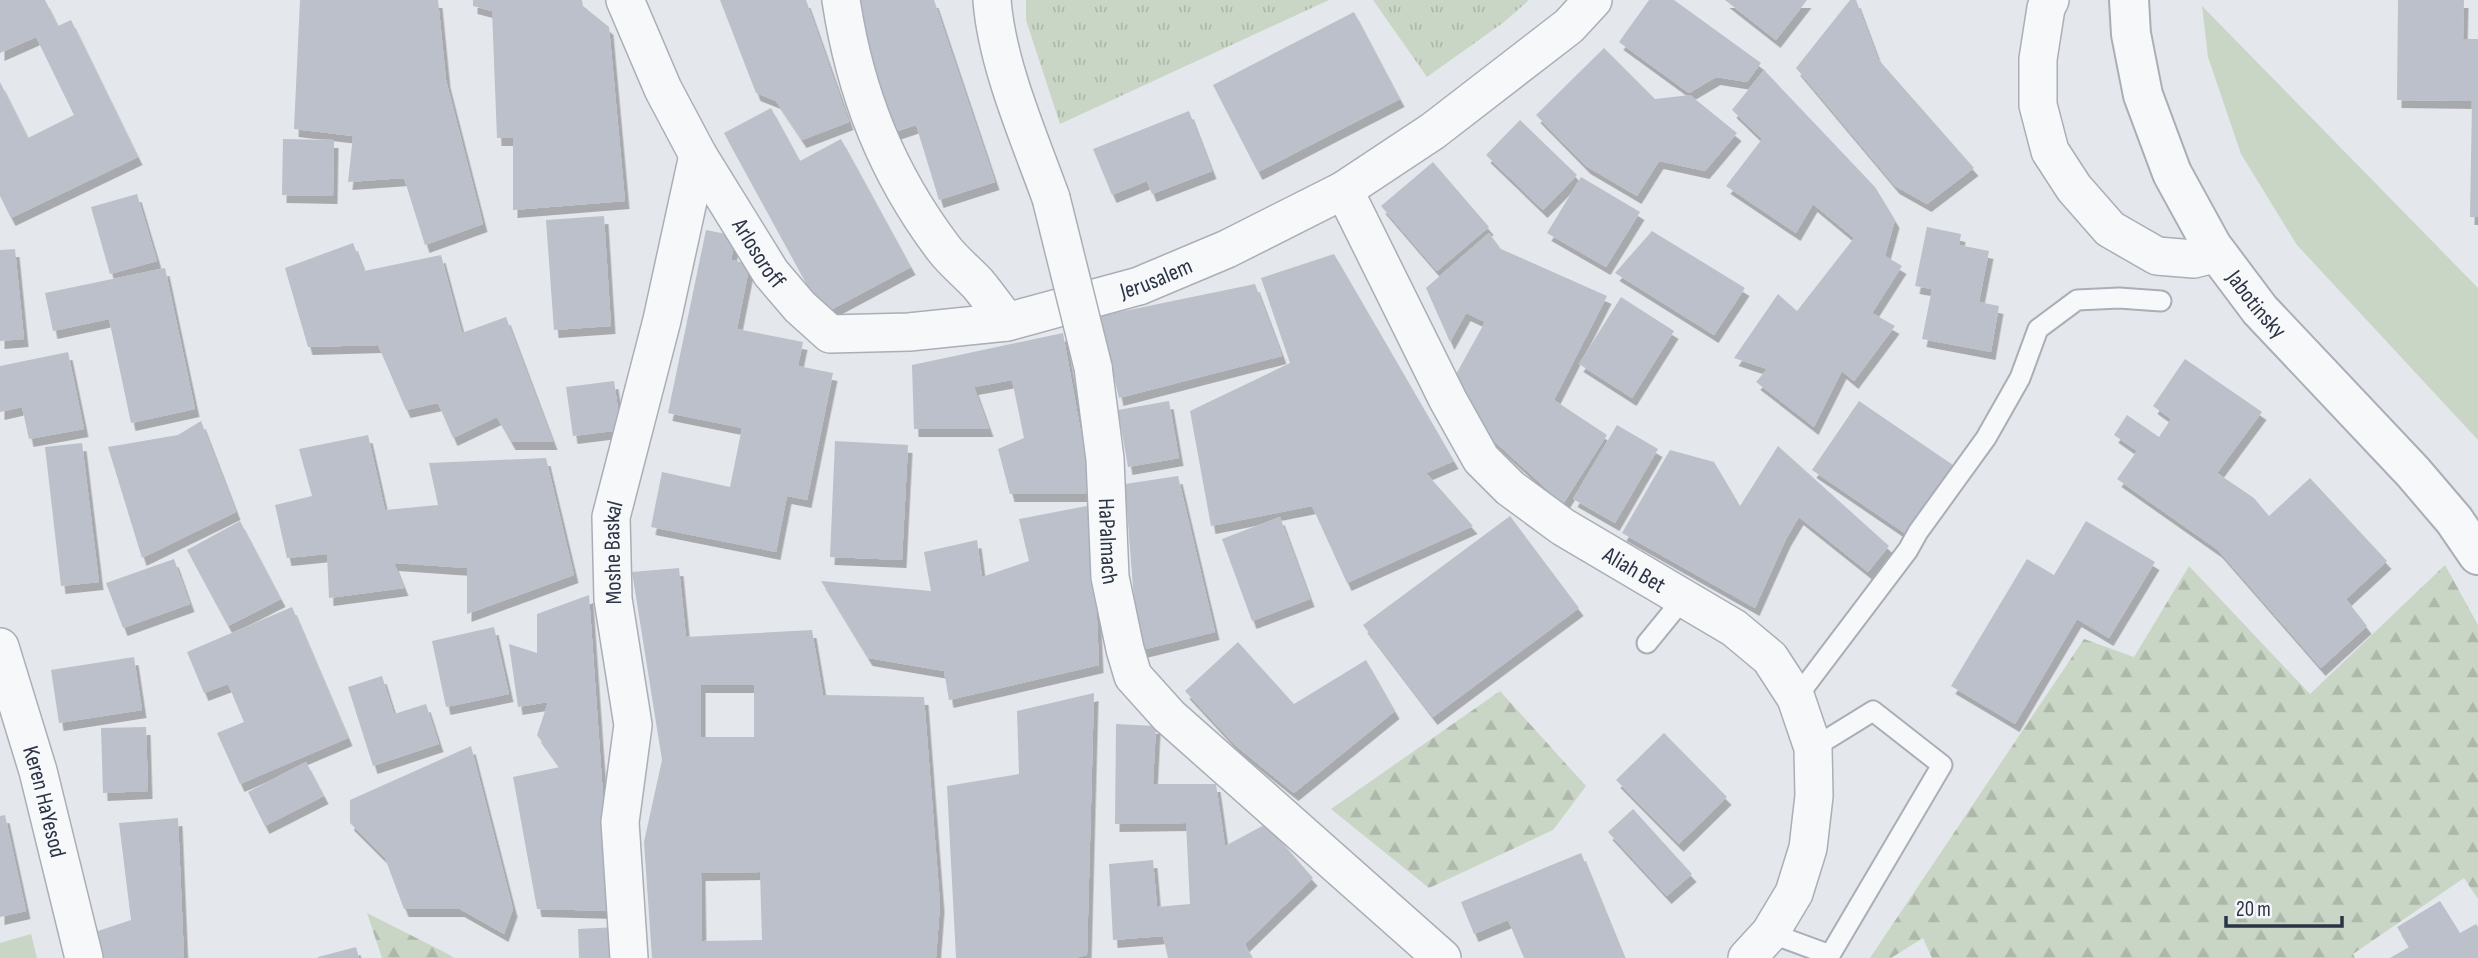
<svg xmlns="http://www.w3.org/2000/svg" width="2478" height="958" viewBox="0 0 2478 958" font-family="'Sofia Sans Condensed',sans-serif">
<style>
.green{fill:#c9d6c5}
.forest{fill:url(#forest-firs)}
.park{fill:url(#park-tufts)}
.building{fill:#bbc0ca;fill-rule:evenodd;filter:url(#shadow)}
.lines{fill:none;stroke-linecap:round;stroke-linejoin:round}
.service-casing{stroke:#a9aeb7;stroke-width:23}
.minor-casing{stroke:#a9aeb7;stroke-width:40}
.tertiary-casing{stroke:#a9aeb7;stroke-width:42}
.service{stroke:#f7f8fa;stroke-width:19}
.minor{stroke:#f7f8fa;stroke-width:37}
.tertiary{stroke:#f7f8fa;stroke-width:38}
.minor-bridge-casing{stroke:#a9aeb7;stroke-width:40;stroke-linecap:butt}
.minor-bridge{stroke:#f7f8fa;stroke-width:37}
.labels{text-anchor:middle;stroke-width:6;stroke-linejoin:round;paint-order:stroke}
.street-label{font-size:23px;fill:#2b3445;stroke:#f4f6f9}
</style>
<defs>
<pattern id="forest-firs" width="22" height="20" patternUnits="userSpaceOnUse" patternTransform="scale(1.75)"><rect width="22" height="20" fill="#c9d6c5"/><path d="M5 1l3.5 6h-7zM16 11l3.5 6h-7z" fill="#adb8ab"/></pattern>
<pattern id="park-tufts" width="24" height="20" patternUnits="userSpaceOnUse" patternTransform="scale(1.75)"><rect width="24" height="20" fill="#c9d6c5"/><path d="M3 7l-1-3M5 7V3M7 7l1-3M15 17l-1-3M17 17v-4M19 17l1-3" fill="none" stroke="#adb8ab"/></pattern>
<filter id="shadow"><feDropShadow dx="4.5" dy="8" stdDeviation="0" flood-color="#0004"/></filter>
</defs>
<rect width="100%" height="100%" fill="#e4e7ec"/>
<g class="green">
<path d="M 2202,6 L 2478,288 L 2478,440 L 2297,245 L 2241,154 L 2208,57 Z"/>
<path d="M 31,934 L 37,958 L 0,958 L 0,943 Z"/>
</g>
<g class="forest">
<path d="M 2445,565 L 2478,625 L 2478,899 L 2464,878 L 2353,954 L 2355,958 L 1932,958 L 1923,938 L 1891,958 L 1870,958 L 2084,639 L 2134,657 L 2189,566 L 2310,694 Z"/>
<path d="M 1500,691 L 1586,786 L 1553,830 L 1429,888 L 1331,809 Z"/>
<path d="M 367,913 L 448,954 L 454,958 L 382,958 Z"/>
</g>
<g class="park">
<path d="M 1026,0 L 1329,0 L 1060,124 L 1026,20 Z"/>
<path d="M 1373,0 L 1529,0 L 1504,22 L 1427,77 Z"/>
</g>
<g class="building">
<path d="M 0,0 L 45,0 L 58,26 L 71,20 L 138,157 L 11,218 L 0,196 L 0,82 L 28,138 L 74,115 L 36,37 L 0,53 Z"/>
<path d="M 300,0 L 438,0 L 446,80 L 483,224 L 425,245 L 404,178 L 348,182 L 353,136 L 294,129 Z"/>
<path d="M 473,0 L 582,0 L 583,6 L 609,27 L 625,201 L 513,210 L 513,138 L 497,138 L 492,11 L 473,6 Z"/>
<path d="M 720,0 L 806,0 L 849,122 L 802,140 L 776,101 L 756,93 Z"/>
<path d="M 855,0 L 934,0 L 995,182 L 939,200 L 916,125 L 892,133 Z"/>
<path d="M 1649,0 L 1674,0 L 1761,63 L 1747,82 L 1716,77 L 1689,93 L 1619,42 Z"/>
<path d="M 1725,0 L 1807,0 L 1776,40 Z"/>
<path d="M 1850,0 L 1856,0 L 1878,59 L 1974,168 L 1927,204 L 1895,186 L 1796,68 Z"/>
<path d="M 2398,0 L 2464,0 L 2463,39 L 2478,39 L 2478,217 L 2470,217 L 2472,101 L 2397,100 Z"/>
<path d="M 1354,12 L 1400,99 L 1258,172 L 1213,85 Z"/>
<path d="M 1604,48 L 1655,99 L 1690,95 L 1737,133 L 1705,171 L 1659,161 L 1637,196 L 1586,166 L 1536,115 Z"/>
<path d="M 1764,70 L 1875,187 L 1895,220 L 1885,256 L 1902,266 L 1872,313 L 1895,326 L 1854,381 L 1842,371 L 1814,427 L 1756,382 L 1767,369 L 1734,358 L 1778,294 L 1797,311 L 1854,238 L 1813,204 L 1796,233 L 1726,186 L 1762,139 L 1732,110 Z"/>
<path d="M 771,108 L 800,161 L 841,139 L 911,267 L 823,314 L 724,133 Z"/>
<path d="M 1189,111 L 1212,171 L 1152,194 L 1147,181 L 1112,195 L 1093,149 Z"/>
<path d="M 1520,120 L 1577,175 L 1543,210 L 1486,155 Z"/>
<path d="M 283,139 L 334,140 L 333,196 L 282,195 Z"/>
<path d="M 1433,162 L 1489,227 L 1437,271 L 1381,206 Z"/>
<path d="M 1581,177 L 1640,212 L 1606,267 L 1547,233 Z"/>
<path d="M 137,194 L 157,261 L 110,274 L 91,207 Z"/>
<path d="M 604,216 L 611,326 L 554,330 L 546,220 Z"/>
<path d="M 1927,227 L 1961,234 L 1959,245 L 1989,251 L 1979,302 L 1999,306 L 1991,352 L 1922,339 L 1932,289 L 1915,286 Z"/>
<path d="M 706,230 L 736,236 L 731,260 L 750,264 L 737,329 L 803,342 L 798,366 L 833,373 L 807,500 L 787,496 L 776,552 L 651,527 L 662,472 L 730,487 L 742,428 L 668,413 Z"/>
<path d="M 1652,231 L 1745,288 L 1714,335 L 1615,273 Z"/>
<path d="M 1489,233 L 1501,249 L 1607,296 L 1554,400 L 1607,435 L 1563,504 L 1481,429 L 1455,376 L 1485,322 L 1466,313 L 1450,342 L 1426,288 Z"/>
<path d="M 353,243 L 364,271 L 441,255 L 462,333 L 506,317 L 553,442 L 511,442 L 497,417 L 453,438 L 438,403 L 406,410 L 378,345 L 308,347 L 285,268 Z"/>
<path d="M 15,249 L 24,339 L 0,341 L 0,250 Z"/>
<path d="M 1334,254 L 1454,461 L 1426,473 L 1473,526 L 1347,583 L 1312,506 L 1211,526 L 1190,411 L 1290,363 L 1261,278 Z"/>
<path d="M 165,268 L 195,409 L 131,423 L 109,319 L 53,331 L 45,293 Z"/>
<path d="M 1255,284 L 1282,356 L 1119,398 L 1100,316 Z"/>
<path d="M 1621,297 L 1674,331 L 1632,398 L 1579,364 Z"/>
<path d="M 1063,333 L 1092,494 L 1010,494 L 998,449 L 1024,438 L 1012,380 L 974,387 L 989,429 L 914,429 L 912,365 Z"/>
<path d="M 68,352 L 84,429 L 29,439 L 22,407 L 0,412 L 0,366 Z"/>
<path d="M 2185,359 L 2262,412 L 2217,473 L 2254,498 L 2269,516 L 2310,478 L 2387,561 L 2346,599 L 2367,626 L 2321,668 L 2218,550 L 2117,479 L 2137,451 L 2114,435 L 2127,415 L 2159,437 L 2171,419 L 2153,406 Z"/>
<path d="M 614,381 L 621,430 L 573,436 L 566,387 Z"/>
<path d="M 1169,401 L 1179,458 L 1128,467 L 1118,410 Z"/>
<path d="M 1859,401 L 1953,465 L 1906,534 L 1812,470 Z"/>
<path d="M 201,421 L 236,512 L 142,558 L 108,447 L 178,435 Z"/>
<path d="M 1617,425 L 1658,449 L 1615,523 L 1573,499 Z"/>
<path d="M 368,435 L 385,510 L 438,505 L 429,463 L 546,458 L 574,575 L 467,614 L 467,568 L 394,563 L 404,588 L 329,598 L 327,554 L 287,558 L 275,505 L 312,496 L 299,449 Z"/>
<path d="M 835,441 L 908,445 L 902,560 L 830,557 Z"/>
<path d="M 82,443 L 99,582 L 61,586 L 45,447 Z"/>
<path d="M 1778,446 L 1889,546 L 1868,572 L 1799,517 L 1786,539 L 1755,608 L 1622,533 L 1670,450 L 1714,462 L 1740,506 Z"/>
<path d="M 1178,476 L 1215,632 L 1138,651 L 1125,484 Z"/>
<path d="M 1092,505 L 1099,665 L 949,700 L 944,671 L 868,658 L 821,581 L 931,591 L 924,552 L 977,540 L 982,577 L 1029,561 L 1019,519 Z"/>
<path d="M 1510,516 L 1579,608 L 1433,717 L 1363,625 Z"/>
<path d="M 1280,517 L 1310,599 L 1252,621 L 1222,539 Z"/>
<path d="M 240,521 L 281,599 L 228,626 L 187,550 Z"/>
<path d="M 2086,521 L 2155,562 L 2109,638 L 2077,619 L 2015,724 L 1951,686 L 2027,559 L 2054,575 Z"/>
<path d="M 174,559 L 190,604 L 123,628 L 106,583 Z"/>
<path d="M 679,568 L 686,637 L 812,630 L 823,695 L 924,697 L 940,904 L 936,958 L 652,958 L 644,842 L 662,760 L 632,572 ZM 701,685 L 754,685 L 754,737 L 701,737 ZM 760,872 L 762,940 L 702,941 L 701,873 Z"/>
<path d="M 589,595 L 611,911 L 537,909 L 513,777 L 560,767 L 537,735 L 548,702 L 518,707 L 509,644 L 537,653 L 537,614 Z"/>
<path d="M 292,607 L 348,738 L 240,784 L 217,733 L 244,722 L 228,684 L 204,693 L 187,652 Z"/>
<path d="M 494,627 L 509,694 L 446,707 L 432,641 Z"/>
<path d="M 1238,642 L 1294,704 L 1366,660 L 1395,711 L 1294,793 L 1236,746 L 1185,691 Z"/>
<path d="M 134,657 L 142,710 L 59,723 L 51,670 Z"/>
<path d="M 382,676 L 394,714 L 426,704 L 439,744 L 373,766 L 348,687 Z"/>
<path d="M 1094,693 L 1087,955 L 1075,958 L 956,958 L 947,786 L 1019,774 L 1017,711 Z"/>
<path d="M 1116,724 L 1156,726 L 1153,784 L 1216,784 L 1225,846 L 1266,824 L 1313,878 L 1245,944 L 1252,958 L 1168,958 L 1163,936 L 1113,940 L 1109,864 L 1153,860 L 1157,907 L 1190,904 L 1186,823 L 1115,824 Z"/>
<path d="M 146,727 L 148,791 L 103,793 L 101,728 Z"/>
<path d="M 1664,733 L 1727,797 L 1679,844 L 1616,780 Z"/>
<path d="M 471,746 L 513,909 L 504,934 L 460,909 L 404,909 L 385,858 L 350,823 L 350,800 Z"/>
<path d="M 306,762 L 324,796 L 265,826 L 248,792 Z"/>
<path d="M 1633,809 L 1692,874 L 1667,896 L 1608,832 Z"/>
<path d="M 5,815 L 26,911 L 0,917 L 0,816 Z"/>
<path d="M 178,818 L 184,958 L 97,958 L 89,934 L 131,920 L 119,823 Z"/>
<path d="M 1581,853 L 1624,958 L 1524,958 L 1508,920 L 1474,934 L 1461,902 Z"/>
<path d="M 2440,901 L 2460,933 L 2476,924 L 2478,927 L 2478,958 L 2390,958 L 2409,947 L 2397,927 Z"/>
<path d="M 618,927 L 619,958 L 579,958 L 578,929 Z"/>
<path d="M 356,947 L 359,958 L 318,958 L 318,957 Z"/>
</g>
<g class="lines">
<g class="service-casing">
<g id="service">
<path d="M 1647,643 L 1683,599"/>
<path d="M 1796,698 L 1908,550 L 1918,532 L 1986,438 L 2020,378 L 2038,329 L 2077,300 L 2119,298 L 2161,301"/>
<path d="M 1770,933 L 1830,955 L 1942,765 L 1873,711 L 1813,748"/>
</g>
</g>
<g class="minor-casing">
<g id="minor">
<path id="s1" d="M 625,0 L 663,89 L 698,155 L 771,273 L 800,307 L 830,334 L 909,332 L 1007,322 L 1139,286 L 1227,249 L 1344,190 L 1433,131 L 1569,26 L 1593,0"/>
<path d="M 841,0 C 855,93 887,174 944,249 C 954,262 967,272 978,284 C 988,296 997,309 1007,322"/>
<path d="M 992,0 C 997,65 1029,137 1051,198"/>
<path d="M 2050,0 L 2046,8 L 2038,59 L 2038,105 L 2050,151 L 2074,188 L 2110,229 L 2157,256 L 2194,259 L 2217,253"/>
<path id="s2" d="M 1344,190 L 1448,400 L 1481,459 L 1510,488 L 1563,527 L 1734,628 L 1770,658 L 1796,698 L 1813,748 L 1814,796 L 1808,848 L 1794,893 L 1770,933 L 1747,958"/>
<path id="s3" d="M 1093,367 L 1105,459 L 1110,577 L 1125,649 L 1133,676 L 1169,716 L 1442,958"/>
<path id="s4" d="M 0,647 L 38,771 L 84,958"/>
<path id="s5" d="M 629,958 L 620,822 L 633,725 L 613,599 L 611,517 L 662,320 L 698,155"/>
</g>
</g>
<g class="tertiary-casing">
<g id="tertiary">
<path id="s6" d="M 2129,0 L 2131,34 L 2143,95 L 2172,173 L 2212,246 L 2260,310 L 2413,472 L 2454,520 L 2478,555"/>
</g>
</g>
<use href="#service" class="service"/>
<use href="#minor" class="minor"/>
<use href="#tertiary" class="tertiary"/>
<g class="minor-bridge-casing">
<path id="minor-bridge" d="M 1051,198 L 1093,367"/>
</g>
<use href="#minor-bridge" class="minor-bridge"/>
</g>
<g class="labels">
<g class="street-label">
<text dy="8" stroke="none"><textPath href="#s1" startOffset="287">Arlosoroff</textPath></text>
<text dy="8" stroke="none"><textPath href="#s1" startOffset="728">Jerusalem</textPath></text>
<text dy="8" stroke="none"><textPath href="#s6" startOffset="336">Jabotinsky</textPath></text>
<text dy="8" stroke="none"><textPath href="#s3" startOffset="175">HaPalmach</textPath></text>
<text dy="8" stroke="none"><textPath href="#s5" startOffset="408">Moshe Baskal</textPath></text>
<text dy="8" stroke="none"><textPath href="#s2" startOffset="492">Aliah Bet</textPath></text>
<text dy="8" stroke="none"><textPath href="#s4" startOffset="161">Keren HaYesod</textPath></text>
</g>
</g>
<path d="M2226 916v10h116v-10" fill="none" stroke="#2b3445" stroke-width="3.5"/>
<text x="2236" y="916" font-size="21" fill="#2b3445" stroke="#f4f6f9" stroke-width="5" paint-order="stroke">20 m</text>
</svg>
